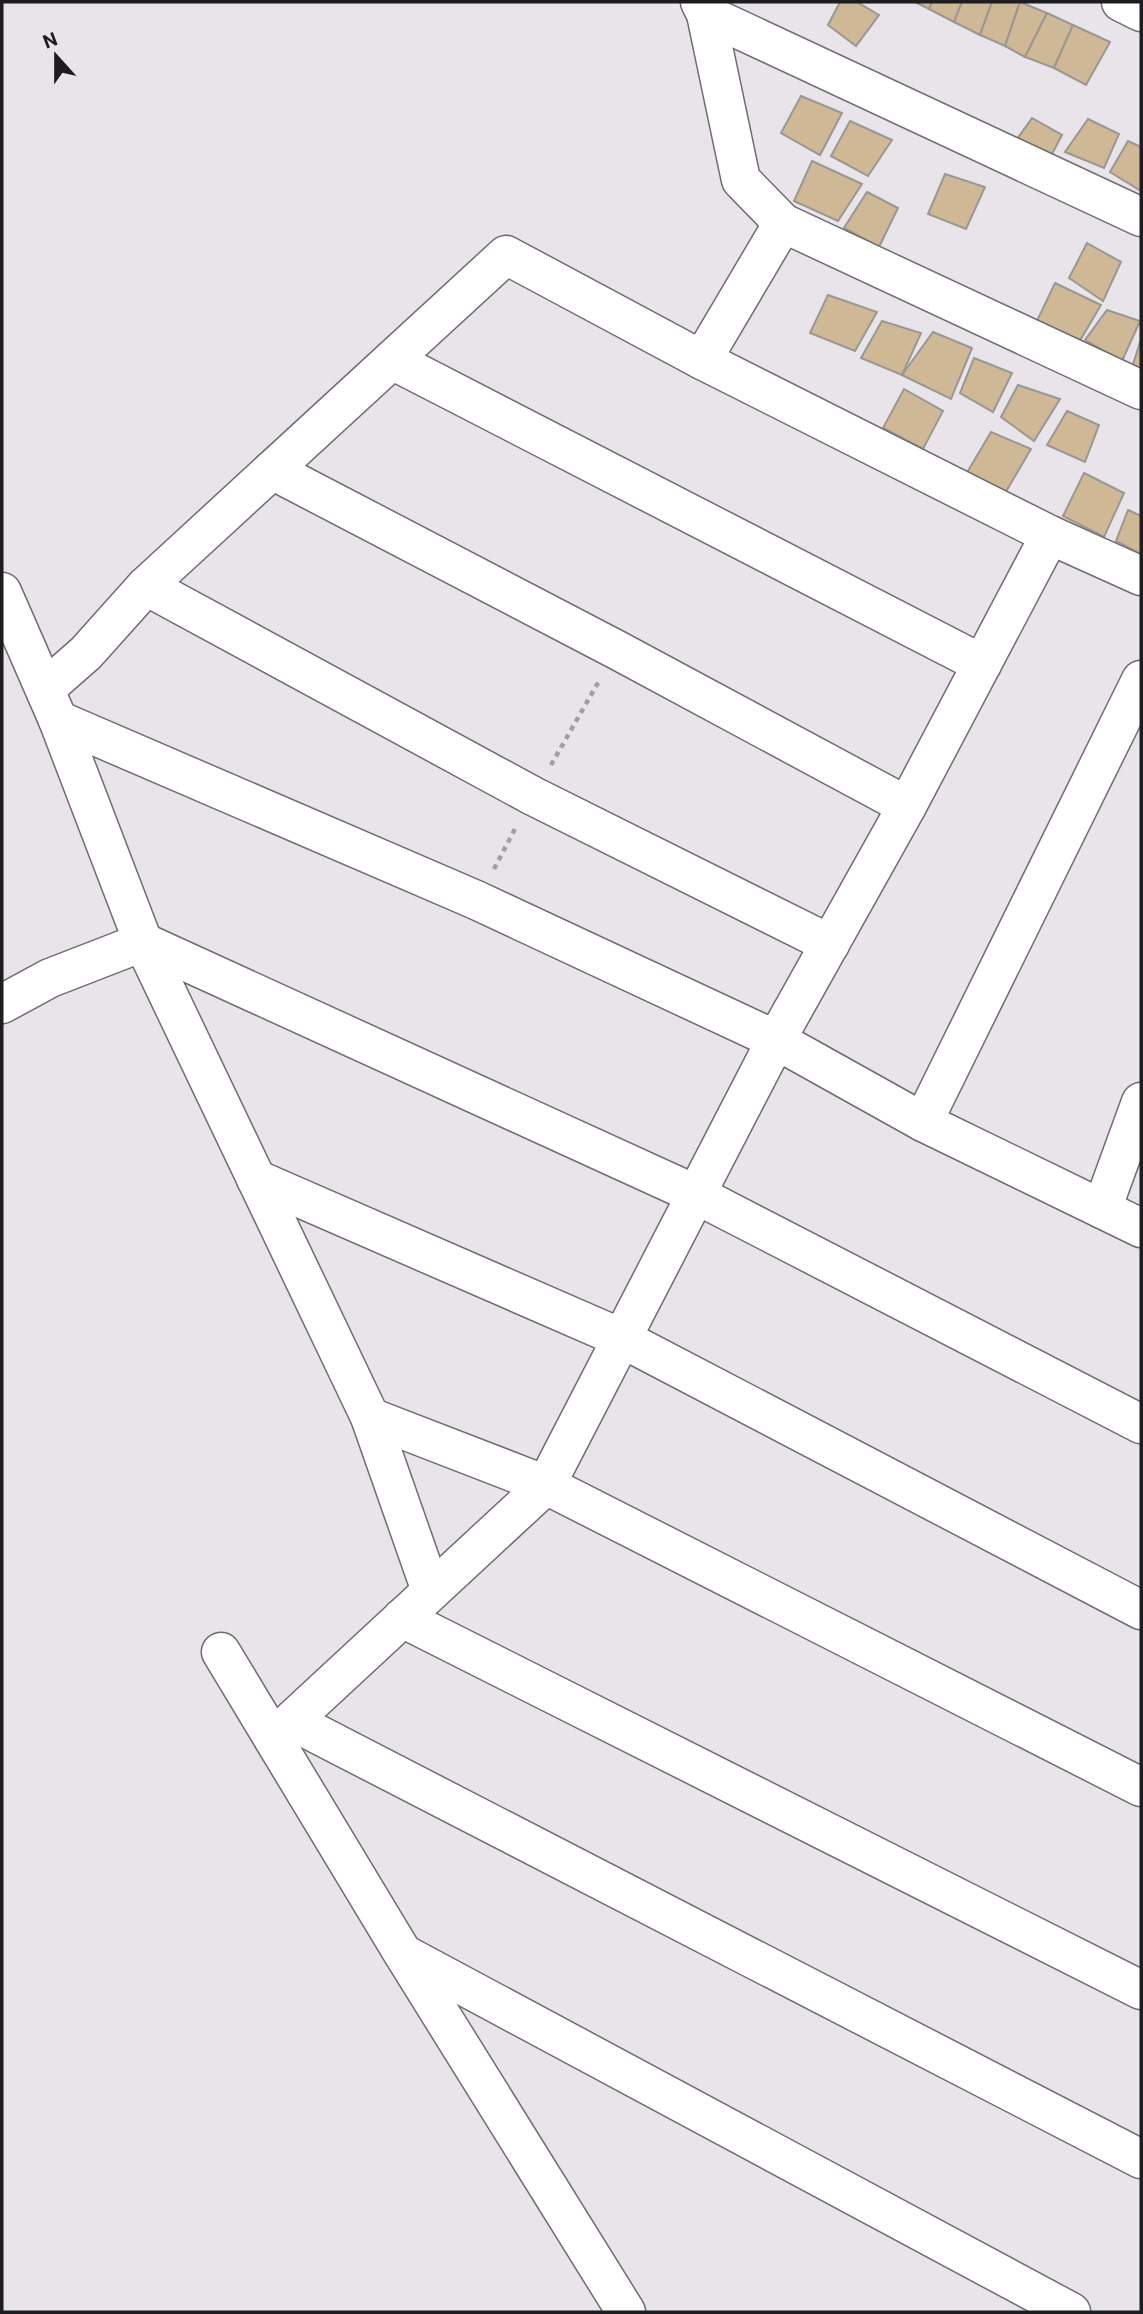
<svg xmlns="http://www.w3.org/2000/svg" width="1143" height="2314" viewBox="0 0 1143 2314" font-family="Roboto,sans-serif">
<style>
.building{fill:#cfb895;stroke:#9a9792;stroke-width:2}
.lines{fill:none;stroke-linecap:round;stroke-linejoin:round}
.minor-casing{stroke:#6f6c71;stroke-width:41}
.path{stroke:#a29fa3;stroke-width:4.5;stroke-dasharray:5 5;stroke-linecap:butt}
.minor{stroke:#fff;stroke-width:38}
</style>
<rect width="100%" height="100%" fill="#e8e4e9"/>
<g class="building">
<path d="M 840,2 L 857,2 L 879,15 L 856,46 L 828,25 Z"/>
<path d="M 915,2 L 932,2 L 929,9 Z"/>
<path d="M 932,2 L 962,2 L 954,22 L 929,9 Z"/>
<path d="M 962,2 L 992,2 L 980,35 L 954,22 Z"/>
<path d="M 992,2 L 1020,2 L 1005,46 L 980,35 Z"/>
<path d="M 1020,2 L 1047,13 L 1025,57 L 1005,46 Z"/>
<path d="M 1047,13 L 1073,25 L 1054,68 L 1025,57 Z"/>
<path d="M 1073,25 L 1110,42 L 1086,85 L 1054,68 Z"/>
<path d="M 801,96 L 842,113 L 820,155 L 781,133 Z"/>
<path d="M 1032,118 L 1062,135 L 1049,160 L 1015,142 Z"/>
<path d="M 1088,119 L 1119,134 L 1104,168 L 1065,152 Z"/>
<path d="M 850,121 L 892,140 L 868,176 L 831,156 Z"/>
<path d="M 1128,141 L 1141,147 L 1141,191 L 1110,172 Z"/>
<path d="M 812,161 L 862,184 L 838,221 L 794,201 Z"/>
<path d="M 945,174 L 985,187 L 966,229 L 928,214 Z"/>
<path d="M 867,192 L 898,208 L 879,247 L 844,228 Z"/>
<path d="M 1087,243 L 1121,262 L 1103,301 L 1069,278 Z"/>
<path d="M 1055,283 L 1101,305 L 1075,349 L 1035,325 Z"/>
<path d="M 828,295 L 877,312 L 855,351 L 810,333 Z"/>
<path d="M 1107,310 L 1140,321 L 1122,361 L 1085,340 Z"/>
<path d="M 882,321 L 921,333 L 902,375 L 861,358 Z"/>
<path d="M 933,332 L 972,348 L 951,399 L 902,375 Z"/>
<path d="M 1141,339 L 1141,379 L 1130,374 Z"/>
<path d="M 974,358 L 1012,373 L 993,412 L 960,393 Z"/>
<path d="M 1018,385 L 1060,399 L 1034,441 L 1001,417 Z"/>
<path d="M 904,389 L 943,411 L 923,449 L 883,428 Z"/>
<path d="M 1067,411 L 1099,425 L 1085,462 L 1047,445 Z"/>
<path d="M 991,432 L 1031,449 L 1004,495 L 962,481 Z"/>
<path d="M 1084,473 L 1124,493 L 1104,537 L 1063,516 Z"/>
<path d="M 1128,510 L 1141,516 L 1141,554 L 1116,541 Z"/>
</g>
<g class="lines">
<g class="minor-casing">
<g id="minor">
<path d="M 1121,2 L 1141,12"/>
<path d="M 706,14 L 1141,217"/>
<path d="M 783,223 L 1141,390"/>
<path d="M 392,360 L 982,664"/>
<path d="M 702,360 L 1050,535 L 1141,576"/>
<path d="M 272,470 L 617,650 L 907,806"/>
<path d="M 146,586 L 533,796 L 830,944"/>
<path d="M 2,592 L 58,720 L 143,942 L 370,1417 L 546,1485 L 1141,1787"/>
<path d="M 45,689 L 86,653 L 146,586 L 506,255 L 702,360 L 783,223 L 741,180 L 706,14 L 700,2"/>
<path d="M 58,720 L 476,900 L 776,1040 L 923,1122 L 1102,1209"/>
<path d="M 2,1004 L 50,978 L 143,942 L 697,1195 L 1141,1424"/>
<path d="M 1141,1102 L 1102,1209 L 1141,1228"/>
<path d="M 923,1122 L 1141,680"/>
<path d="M 256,1179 L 621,1338 L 1141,1610"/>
<path d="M 370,1417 L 431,1591"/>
<path d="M 402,1618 L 1141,1990"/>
<path d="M 221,1652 L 402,1952 L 626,2312"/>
<path d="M 292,1721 L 1141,2159"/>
<path d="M 273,1738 L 546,1485 L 776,1040 L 907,806 L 1050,535"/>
<path d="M 404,1954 L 1071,2312"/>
</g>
</g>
<g class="path">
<path d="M 551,765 L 599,681"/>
<path d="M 494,869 L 516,827"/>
</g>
<use href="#minor" class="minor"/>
</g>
<rect width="1143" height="2314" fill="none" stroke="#1d1c1e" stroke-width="7"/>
<g transform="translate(56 56) rotate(339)" stroke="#e8e4e9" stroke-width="5" paint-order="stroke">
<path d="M0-5L12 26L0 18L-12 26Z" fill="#1d1c1e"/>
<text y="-10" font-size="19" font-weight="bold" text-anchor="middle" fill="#1d1c1e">N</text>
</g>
</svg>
